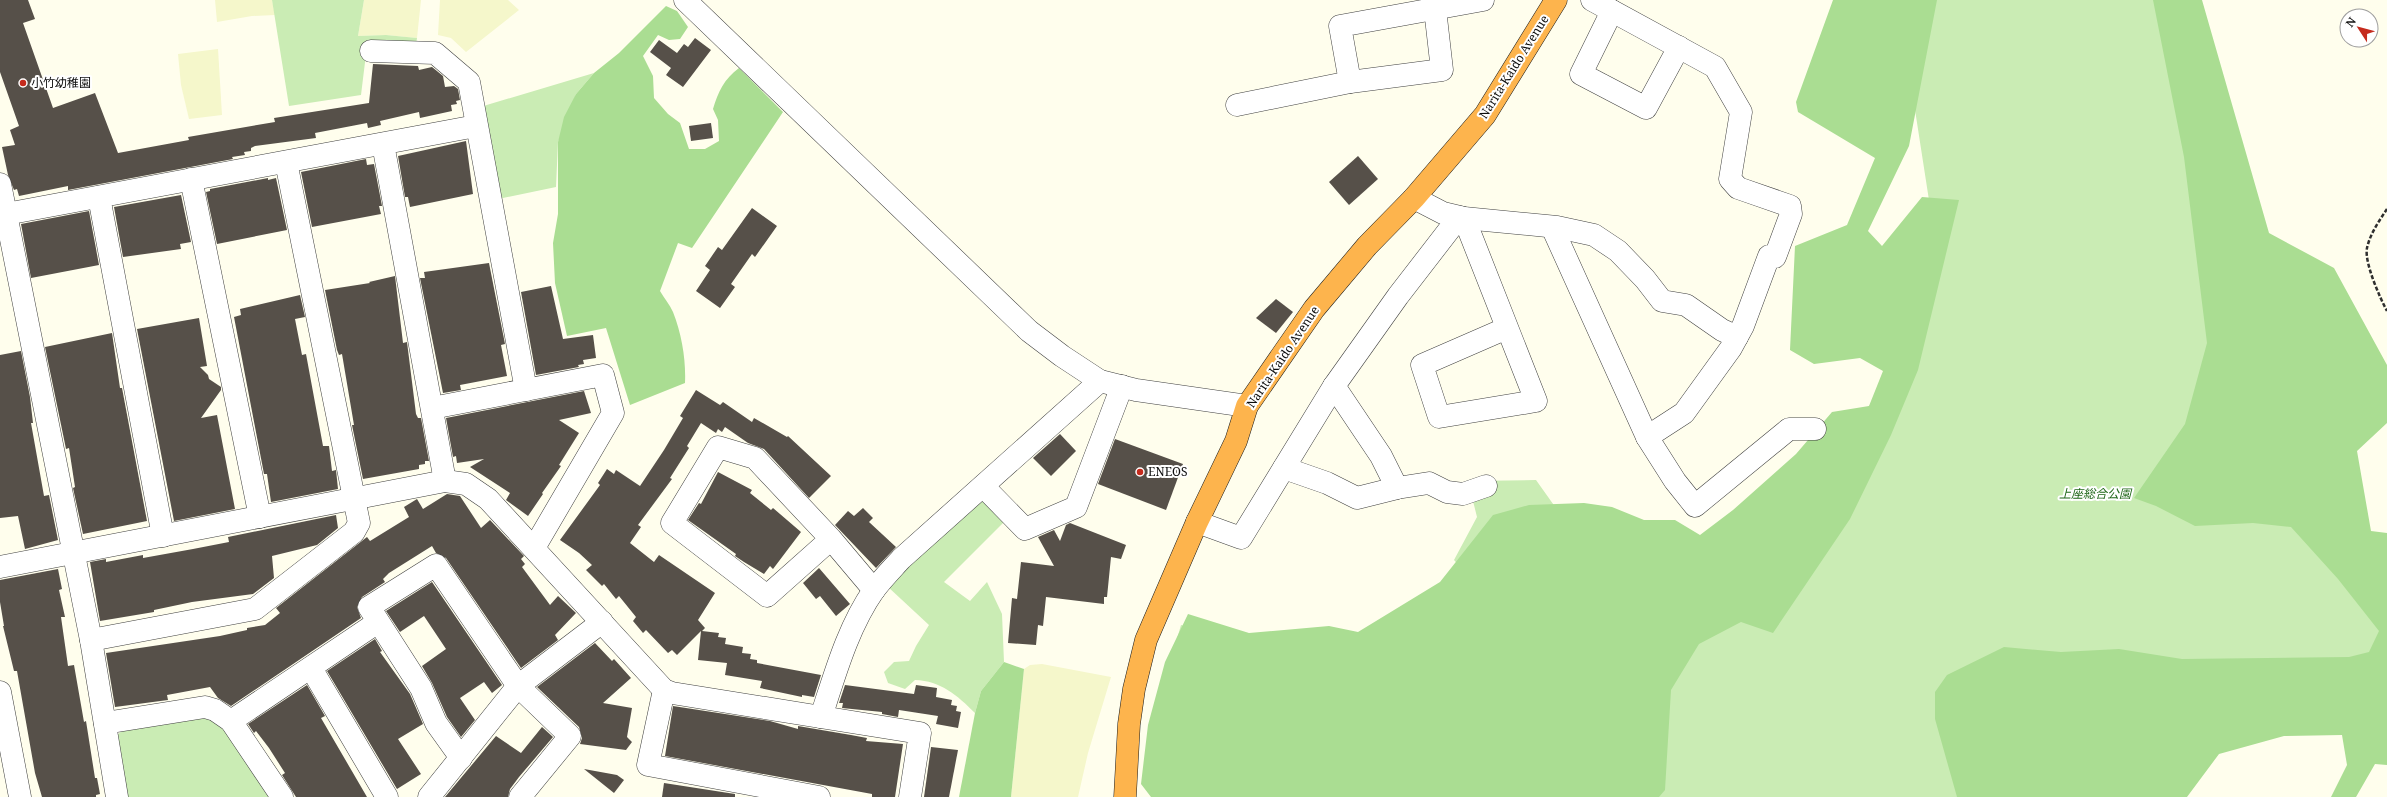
<svg xmlns="http://www.w3.org/2000/svg" width="2387" height="797" viewBox="0 0 2387 797" font-family="'Noto Serif','Noto Sans JP',serif">
<style>
.farmland{fill:#f5f7cb}
.green{fill:#caecb4}
.forest{fill:#aadd92}
.building{fill:#565049}
.lines{fill:none;stroke-linecap:round;stroke-linejoin:round}
.minor-casing{stroke:#404040;stroke-width:23}
.highway-casing{stroke:#1e1e1e;stroke-width:23}
.path{stroke:#2f2f2f;stroke-width:2.5;stroke-dasharray:4 2;stroke-linecap:butt}
.minor{stroke:#fff;stroke-width:22}
.highway{stroke:#fdb44d;stroke-width:22}
.poi-dot{fill:#c52b1d;stroke:#fff;stroke-width:1.5}
.labels{text-anchor:middle;stroke-width:4;stroke-linejoin:round;paint-order:stroke}
.street-label{font-size:12px;fill:#0d0d0d;stroke:#fff}
.poi-label{font-size:12px;fill:#0d0d0d;stroke:#fff;text-anchor:start}
.park-label{font-size:12px;font-style:italic;fill:#20681a;stroke:#fff}
</style>
<rect width="100%" height="100%" fill="#fffeed"/>
<g class="farmland">
<path d="M 215,0 L 272,0 L 275,15 L 252,16 L 217,22 Z"/>
<path d="M 364,0 L 421,0 L 417,38 L 386,35 L 358,36 Z"/>
<path d="M 440,0 L 508,0 L 519,10 L 466,52 L 451,38 L 438,35 Z"/>
<path d="M 218,49 L 222,115 L 189,119 L 181,85 L 178,54 Z"/>
<path d="M 1042,664 L 1111,677 L 1088,753 L 1078,797 L 1011,797 L 1024,669 L 1030,665 Z"/>
</g>
<g class="green">
<path d="M 272,0 L 364,0 L 358,36 L 386,35 L 417,38 L 416,45 L 367,46 L 361,95 L 289,106 Z"/>
<path d="M 1898,0 L 2178,0 L 2325,507 L 2387,546 L 2387,722 L 2280,714 L 2138,797 L 1374,797 L 1174,649 L 1181,625 L 1313,656 L 1498,609 L 1454,560 L 1477,517 L 1468,481 L 1536,480 L 1578,539 L 1652,573 L 1891,389 L 1935,239 Z"/>
<path d="M 594,73 L 576,94 L 558,142 L 556,187 L 498,199 L 480,107 Z"/>
<path d="M 984,496 L 1007,519 L 944,582 L 970,601 L 987,582 L 1002,614 L 1004,662 L 981,691 L 975,713 C 957,695 941,681 915,680 L 905,689 L 888,683 L 884,672 L 894,662 L 909,661 L 916,646 L 929,625 L 887,586 Z"/>
<path d="M 203,716 L 226,728 L 273,797 L 126,797 L 116,736 L 123,730 Z"/>
</g>
<g class="forest">
<path d="M 1833,0 L 1937,0 L 1909,146 L 1868,231 L 1882,246 L 1922,197 L 1959,200 L 1918,370 L 1891,435 L 1850,519 L 1773,633 L 1741,622 L 1699,644 L 1671,690 L 1665,790 L 1659,797 L 1151,797 L 1141,784 L 1148,725 L 1165,662 L 1188,614 L 1249,633 L 1329,626 L 1358,632 L 1440,582 L 1493,515 L 1529,505 L 1584,503 L 1612,507 L 1644,520 L 1675,520 L 1700,535 L 1733,510 L 1796,454 L 1832,412 L 1869,406 L 1883,371 L 1860,358 L 1814,364 L 1790,350 L 1795,246 L 1847,225 L 1875,158 L 1798,112 L 1796,102 Z"/>
<path d="M 2153,0 L 2202,0 L 2269,233 L 2334,268 L 2387,365 L 2387,423 L 2357,451 L 2371,531 L 2387,533 L 2387,765 L 2375,764 L 2356,797 L 2331,797 L 2347,765 L 2342,735 L 2284,736 L 2219,754 L 2187,797 L 1957,797 L 1935,719 L 1935,692 L 1947,675 L 2004,647 L 2061,652 L 2119,649 L 2182,659 L 2349,657 L 2369,652 L 2379,631 L 2338,579 L 2291,527 L 2253,523 L 2195,526 L 2156,506 L 2134,498 L 2185,424 L 2207,343 L 2184,157 Z"/>
<path d="M 666,6 L 677,11 L 688,27 L 680,39 L 669,40 L 658,35 L 643,56 L 653,76 L 654,98 L 668,114 L 680,123 L 689,149 L 705,149 L 719,141 L 718,120 L 713,109 C 718,92 724,79 739,68 L 783,112 L 692,248 L 678,243 L 660,291 C 664,298 670,305 673,312 C 682,335 686,360 685,383 L 630,405 L 606,328 L 567,336 L 555,283 L 553,243 L 558,214 L 558,142 L 564,117 L 576,94 L 594,73 L 619,53 Z"/>
<path d="M 1004,662 L 1024,669 L 1011,797 L 959,797 L 975,713 L 981,691 Z"/>
</g>
<g class="building">
<path d="M 0,0 L 28,0 L 35,19 L 23,23 L 53,108 L 95,93 L 118,153 L 189,140 L 188,137 L 275,122 L 274,118 L 369,103 L 373,64 L 418,66 L 419,70 L 432,67 L 443,76 L 445,87 L 454,86 L 458,89 L 460,100 L 456,101 L 457,104 L 451,105 L 452,111 L 420,118 L 419,112 L 380,121 L 381,125 L 368,128 L 367,123 L 315,133 L 316,138 L 255,146 L 251,148 L 251,151 L 244,152 L 245,155 L 232,157 L 233,159 L 68,190 L 68,186 L 19,196 L 17,189 L 14,190 L 8,175 L 2,147 L 15,145 L 10,130 L 19,126 L 0,72 Z"/>
<path d="M 695,38 L 711,50 L 683,87 L 666,75 L 671,68 L 650,52 L 659,40 L 677,53 L 684,44 L 688,47 Z"/>
<path d="M 711,123 L 713,138 L 691,141 L 689,126 Z"/>
<path d="M 466,141 L 473,194 L 410,207 L 408,197 L 405,197 L 398,156 Z"/>
<path d="M 1358,156 L 1378,179 L 1349,205 L 1329,182 Z"/>
<path d="M 366,159 L 367,165 L 374,164 L 382,206 L 379,206 L 381,214 L 312,227 L 301,172 Z"/>
<path d="M 268,178 L 268,180 L 276,178 L 287,230 L 217,244 L 206,192 L 210,191 L 210,189 Z"/>
<path d="M 181,195 L 191,242 L 180,244 L 181,249 L 123,257 L 114,207 Z"/>
<path d="M 752,208 L 777,226 L 755,257 L 752,254 L 731,284 L 735,287 L 720,308 L 696,291 L 710,270 L 705,266 L 718,247 L 722,250 Z"/>
<path d="M 89,211 L 99,265 L 31,278 L 21,224 Z"/>
<path d="M 489,263 L 505,344 L 501,345 L 507,376 L 460,385 L 461,390 L 443,393 L 420,278 L 425,278 L 424,272 Z"/>
<path d="M 395,276 L 403,343 L 407,342 L 416,414 L 418,418 L 421,418 L 429,461 L 425,461 L 425,464 L 419,465 L 419,469 L 363,479 L 353,430 L 352,425 L 354,425 L 342,354 L 339,355 L 337,350 L 325,290 L 370,283 L 369,282 Z"/>
<path d="M 551,286 L 563,339 L 593,335 L 596,358 L 583,360 L 584,364 L 578,365 L 579,367 L 536,375 L 521,292 Z"/>
<path d="M 300,295 L 305,317 L 295,319 L 302,355 L 306,354 L 323,446 L 329,446 L 332,471 L 336,470 L 338,489 L 271,502 L 267,474 L 264,474 L 234,317 L 241,315 L 240,309 Z"/>
<path d="M 1276,299 L 1293,312 L 1276,333 L 1256,318 Z"/>
<path d="M 199,318 L 207,366 L 200,367 L 208,375 L 209,379 L 221,387 L 221,390 L 201,418 L 217,415 L 235,509 L 174,521 L 137,329 Z"/>
<path d="M 112,333 L 120,388 L 122,388 L 147,521 L 83,534 L 73,488 L 75,487 L 69,448 L 66,449 L 65,444 L 45,347 Z"/>
<path d="M 21,351 L 30,397 L 33,423 L 31,423 L 44,496 L 49,495 L 58,540 L 25,549 L 18,516 L 0,518 L 0,355 Z"/>
<path d="M 696,390 L 720,405 L 723,402 L 752,422 L 754,418 L 787,437 L 788,436 L 831,476 L 809,498 L 764,449 L 748,443 L 725,427 L 722,432 L 718,429 L 716,433 L 701,423 L 687,446 L 689,448 L 670,478 L 672,479 L 638,525 L 641,527 L 630,543 L 654,562 L 659,555 L 715,593 L 698,620 L 705,628 L 702,631 L 719,633 L 718,637 L 726,638 L 725,644 L 743,647 L 742,653 L 751,654 L 750,659 L 757,660 L 757,663 L 821,675 L 814,697 L 802,695 L 802,697 L 760,688 L 762,681 L 725,675 L 727,663 L 698,660 L 701,631 L 677,655 L 672,650 L 668,653 L 646,630 L 643,633 L 633,621 L 636,617 L 619,596 L 616,599 L 604,584 L 602,586 L 586,570 L 592,565 L 579,553 L 560,540 L 600,485 L 598,483 L 607,469 L 614,474 L 616,470 L 640,486 L 664,450 L 683,418 L 680,416 Z"/>
<path d="M 584,391 L 591,413 L 559,420 L 579,433 L 559,465 L 561,466 L 542,493 L 543,494 L 528,516 L 506,500 L 510,493 L 470,467 L 484,459 L 457,463 L 456,456 L 453,457 L 446,418 Z"/>
<path d="M 1060,434 L 1076,451 L 1051,476 L 1033,458 Z"/>
<path d="M 1115,439 L 1183,464 L 1166,510 L 1098,484 Z"/>
<path d="M 718,472 L 752,490 L 750,493 L 771,510 L 773,508 L 801,532 L 773,569 L 770,566 L 764,574 L 744,562 L 735,556 L 736,554 L 688,520 L 699,503 L 701,504 Z"/>
<path d="M 447,494 L 460,496 L 481,528 L 490,520 L 524,556 L 521,559 L 525,564 L 522,567 L 550,605 L 558,596 L 576,613 L 555,635 L 558,640 L 521,668 L 446,558 L 436,553 L 432,546 L 389,573 L 383,579 L 385,582 L 362,597 L 357,607 L 361,618 L 231,706 L 218,698 L 210,687 L 167,695 L 168,700 L 115,707 L 106,653 L 220,636 L 247,630 L 247,628 L 265,625 L 280,613 L 276,608 L 367,537 L 370,541 L 409,517 L 404,507 L 417,499 L 423,509 Z"/>
<path d="M 863,508 L 873,518 L 869,522 L 896,547 L 876,568 L 835,525 L 848,511 L 854,516 Z"/>
<path d="M 336,515 L 338,528 L 317,545 L 272,556 L 274,578 L 253,594 L 192,602 L 154,610 L 154,612 L 100,621 L 90,562 L 106,559 L 106,562 L 143,555 L 143,558 L 193,549 L 229,542 L 228,537 Z"/>
<path d="M 1070,523 L 1126,545 L 1121,559 L 1111,557 L 1107,597 L 1104,597 L 1104,604 L 1046,597 L 1043,626 L 1038,625 L 1036,645 L 1008,643 L 1012,598 L 1017,599 L 1021,562 L 1054,566 L 1038,537 L 1054,530 L 1060,541 L 1066,525 Z"/>
<path d="M 819,568 L 850,604 L 836,616 L 820,596 L 816,599 L 803,583 Z"/>
<path d="M 58,569 L 62,589 L 59,590 L 65,617 L 61,617 L 68,666 L 74,665 L 84,722 L 86,721 L 95,778 L 97,778 L 100,794 L 96,795 L 96,797 L 42,797 L 35,773 L 17,671 L 14,671 L 3,626 L 4,626 L 0,602 L 0,580 Z"/>
<path d="M 432,582 L 502,685 L 492,693 L 484,682 L 460,698 L 475,720 L 461,737 L 447,717 L 432,683 L 422,666 L 446,649 L 424,616 L 400,632 L 386,611 Z"/>
<path d="M 375,639 L 382,651 L 380,652 L 410,694 L 423,724 L 398,739 L 421,774 L 397,789 L 327,671 Z"/>
<path d="M 595,643 L 612,661 L 614,659 L 631,678 L 603,703 L 632,708 L 627,737 L 632,742 L 626,750 L 580,744 L 582,738 L 579,727 L 537,687 Z"/>
<path d="M 307,685 L 325,716 L 321,718 L 367,797 L 296,797 L 282,775 L 285,773 L 269,748 L 256,731 L 254,733 L 248,724 Z"/>
<path d="M 845,685 L 914,694 L 916,685 L 937,688 L 936,697 L 952,700 L 951,705 L 957,706 L 956,711 L 961,712 L 958,728 L 936,724 L 938,716 L 899,710 L 898,717 L 882,714 L 882,712 L 842,708 L 843,703 L 839,703 Z"/>
<path d="M 673,706 L 770,721 L 798,729 L 798,726 L 851,735 L 867,738 L 866,741 L 903,744 L 895,797 L 872,797 L 872,794 L 665,756 Z"/>
<path d="M 542,727 L 553,737 L 519,777 L 510,789 L 508,797 L 445,797 L 496,736 L 521,753 Z"/>
<path d="M 931,747 L 958,750 L 949,797 L 924,797 Z"/>
<path d="M 584,769 L 617,775 L 624,780 L 614,793 Z"/>
<path d="M 664,783 L 735,794 L 735,797 L 662,797 Z"/>
</g>
<g class="lines">
<g class="minor-casing">
<g id="minor">
<path d="M 685,0 L 1029,331 L 1062,356 L 1100,381 L 1136,390 L 1247,406"/>
<path d="M 1592,0 L 1715,67 L 1741,112 L 1730,179 L 1738,188 L 1790,206 L 1791,214 L 1775,257 L 1769,256 L 1743,326 L 1731,348 L 1684,413 L 1647,437"/>
<path d="M 1612,11 L 1581,74 L 1646,108 L 1679,47"/>
<path d="M 371,51 L 435,53 L 469,82 L 526,390"/>
<path d="M 1350,82 L 1442,70 L 1435,9"/>
<path d="M 1237,105 L 1350,82 L 1340,26 L 1483,0"/>
<path d="M 383,144 L 445,481"/>
<path d="M 191,179 L 260,517"/>
<path d="M 0,184 L 91,640 L 117,797"/>
<path d="M 99,197 L 163,536"/>
<path d="M 1414,198 L 1443,213 L 1464,218 L 1557,227 L 1594,235 L 1618,251 L 1645,279 L 1662,301 L 1686,305 L 1722,330 L 1737,337"/>
<path d="M 6,214 L 476,126"/>
<path d="M 1464,218 L 1536,401 L 1439,417 L 1422,365 L 1507,328"/>
<path d="M 1552,227 L 1647,437 L 1675,481 L 1695,506 L 1789,429 L 1815,429"/>
<path d="M 1334,386 L 1381,456 L 1397,488"/>
<path d="M 432,408 L 603,375 L 613,413 L 534,548"/>
<path d="M 1284,468 L 1327,483 L 1357,498 L 1397,488 L 1429,483 L 1447,492 L 1463,494 L 1486,486"/>
<path d="M 983,486 L 1025,529 L 1076,507 L 1122,386"/>
<path d="M 1197,522 L 1241,538 L 1334,386 L 1398,296 L 1459,217"/>
<path d="M 831,539 L 767,596 L 672,523 L 718,447 L 755,458 L 831,539 L 874,590"/>
<path d="M 0,567 L 445,481 L 466,484 L 488,499 L 664,690 L 672,693 L 920,733 L 910,797"/>
<path d="M 91,640 L 255,609 L 354,532 L 359,523 L 286,162"/>
<path d="M 311,668 L 387,797"/>
<path d="M 664,690 L 648,765 L 819,797"/>
<path d="M 0,692 L 20,797"/>
<path d="M 821,717 C 835,674 848,627 874,590 C 882,579 892,569 901,559 L 1100,381"/>
<path d="M 231,721 L 378,622"/>
<path d="M 105,723 L 205,707 L 215,710 L 231,721 L 282,797"/>
<path d="M 461,758 L 436,723 L 421,688 L 369,607 L 436,565 L 518,686 L 570,736 L 520,797"/>
<path d="M 429,797 L 518,686 L 602,622"/>
</g>
</g>
<g class="highway-casing">
<path id="highway" d="M 1125,797 L 1129,724 L 1134,689 L 1146,640 L 1197,522 L 1236,441 L 1247,406 L 1314,309 L 1367,246 L 1414,198 L 1485,115 L 1556,0"/>
</g>
<path class="path" d="M 2387,209 C 2379,221 2370,234 2367,248 C 2364,262 2380,298 2387,311"/>
<use href="#minor" class="minor"/>
<use href="#highway" class="highway"/>
</g>
<g class="poi-dot">
<circle cx="23" cy="83" r="4"/>
<circle cx="1140" cy="472" r="4"/>
</g>
<g class="labels">
<g class="street-label">
<text transform="translate(1514 67) rotate(-58)" y="4">Narita-Kaido Avenue</text>
<text transform="translate(1283 357) rotate(-56)" y="4">Narita-Kaido Avenue</text>
</g>
<g class="poi-label">
<text x="31" y="87">小竹幼稚園</text>
<text x="1148" y="476">ENEOS</text>
</g>
<g class="park-label">
<text x="2095" y="498">上座総合公園</text>
</g>
</g>
<g transform="translate(2359 28) rotate(306)"><circle r="19" fill="#ffffff" stroke="#9e9e9e"/>
<path d="M0-3L7 15L0 10L-7 15Z" fill="#c52b1d"/>
<text y="-6" font-size="11" font-weight="bold" text-anchor="middle" fill="#0d0d0d">N</text>
</g>
</svg>
